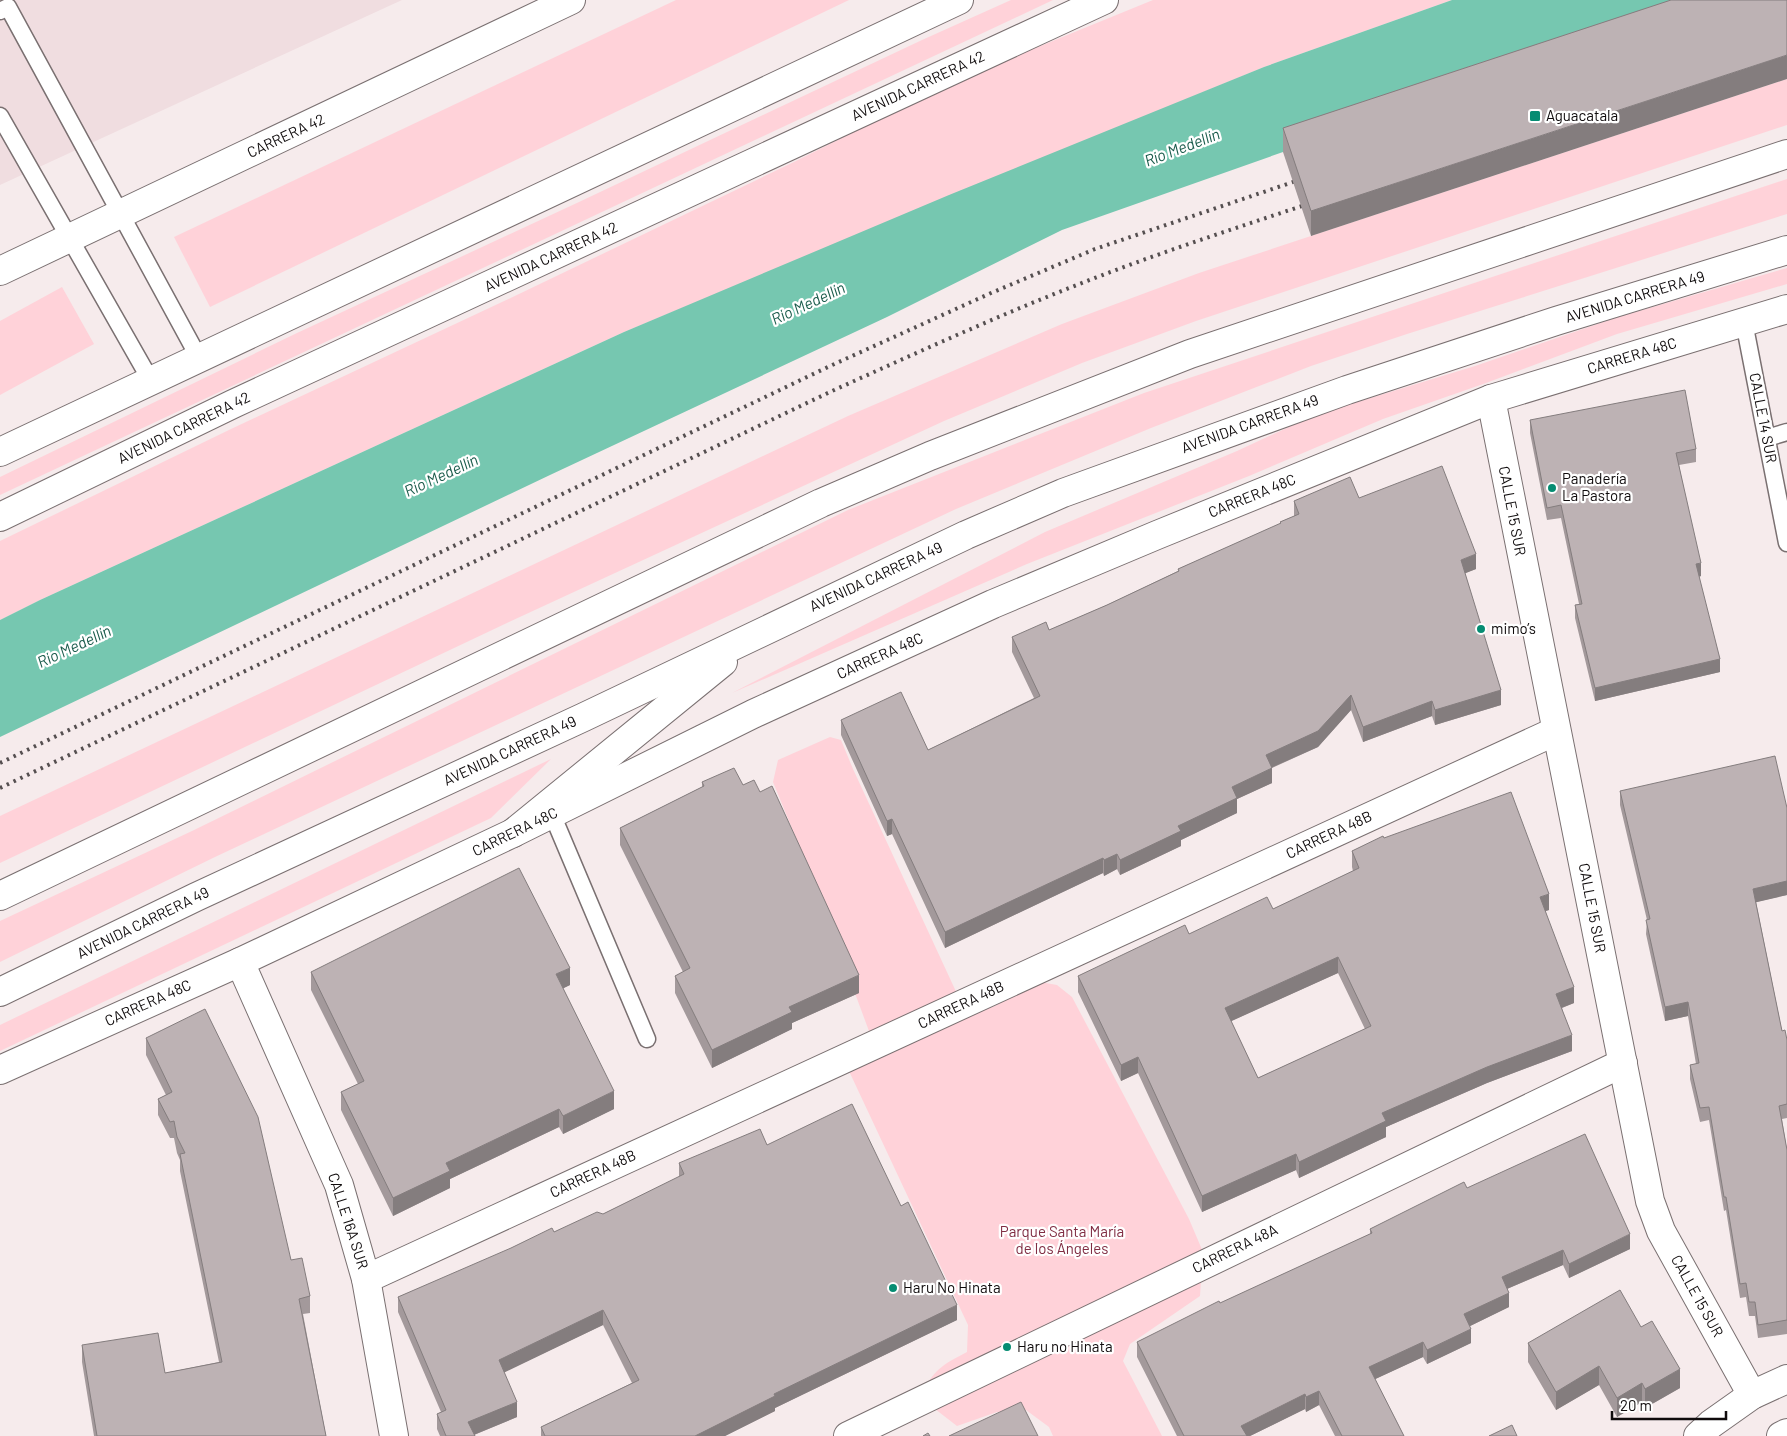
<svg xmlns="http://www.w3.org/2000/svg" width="1787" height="1436" viewBox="0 0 1787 1436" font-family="Barlow,sans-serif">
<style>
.built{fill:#f0dde0}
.green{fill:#ffd2d9}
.water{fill:#76c7b0}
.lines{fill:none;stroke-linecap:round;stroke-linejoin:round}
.service-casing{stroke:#7a7071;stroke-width:19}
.minor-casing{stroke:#7a7071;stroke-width:30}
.primary-casing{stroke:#7a7071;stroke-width:30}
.trunk-casing{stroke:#7a7071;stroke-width:30}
.service{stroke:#fff;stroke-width:16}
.minor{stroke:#fff;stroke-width:28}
.primary{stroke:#fff;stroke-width:28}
.trunk{stroke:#fff;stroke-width:28}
.rail{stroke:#554f50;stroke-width:4;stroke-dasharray:2.5 5;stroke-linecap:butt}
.wall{fill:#a3999b;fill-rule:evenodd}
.shaded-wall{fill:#847d7e}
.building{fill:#bdb2b4;stroke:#847d7e;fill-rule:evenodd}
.poi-dot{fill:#058c72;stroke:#fff;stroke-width:2}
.labels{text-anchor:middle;stroke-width:4.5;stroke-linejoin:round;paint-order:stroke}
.street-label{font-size:15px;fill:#0f0b0c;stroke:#fff}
.poi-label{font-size:15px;fill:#0f0b0c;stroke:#fff;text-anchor:start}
.park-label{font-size:15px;fill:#802d43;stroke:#fff}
.water-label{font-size:16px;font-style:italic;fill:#1b5c4c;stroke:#fff}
</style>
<rect width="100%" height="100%" fill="#f6ebec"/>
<path class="built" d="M 0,0 L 402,0 L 0,185 Z"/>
<g class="green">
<path d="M 676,0 L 849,0 L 210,307 L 174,237 Z"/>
<path d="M 1011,0 L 1053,0 L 0,495 L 0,477 L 297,333 L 579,202 L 922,40 Z"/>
<path d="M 1153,0 L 1452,0 L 1264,67 L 624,332 L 40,600 L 0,620 L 0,541 L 231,429 L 519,294 L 794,162 L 955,81 Z"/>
<path d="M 1787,79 L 1787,125 L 1196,321 L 1082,363 L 944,421 L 509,622 L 0,863 L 0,816 L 848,416 L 1062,324 L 1199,273 Z"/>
<path d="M 1787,179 L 1787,214 L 1407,334 L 1311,366 L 1151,428 L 956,509 L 215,857 L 0,962 L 0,921 L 192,831 L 848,510 L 1144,393 Z"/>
<path d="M 1787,268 L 1787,284 L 1617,334 L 1486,383 L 1383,419 L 1249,476 L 1027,564 L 732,693 L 1045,532 L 1237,451 L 1315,415 L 1475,366 L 1615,318 Z"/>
<path d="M 62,287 L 94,344 L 0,395 L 0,321 Z"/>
<path d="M 830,737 L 841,740 L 853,769 L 965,1011 L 993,1007 L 1040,982 L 1057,985 L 1072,997 L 1189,1219 L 1203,1252 L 1200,1296 L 1130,1344 L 1123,1361 L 1162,1436 L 1053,1436 L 1049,1427 L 1026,1410 L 997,1412 L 957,1426 L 935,1409 L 924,1390 C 935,1368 946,1363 967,1352 L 968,1325 L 849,1071 L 857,1063 L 873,1061 L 876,1050 L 813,880 L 773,782 L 778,760 Z"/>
<path d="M 551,759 L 491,818 L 0,1051 L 0,1025 Z"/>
</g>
<path class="water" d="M 1452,0 L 1746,0 L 1283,152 L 1062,230 L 887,317 L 550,475 L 0,737 L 0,620 L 40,600 L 624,332 L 949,195 L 1264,67 Z"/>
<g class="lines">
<g class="service-casing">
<g id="service">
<path d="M 0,11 L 8,7 L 199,358"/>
<path d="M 0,116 L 151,381"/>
<path d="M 1744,322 L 1787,543"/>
<path d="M 1767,438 L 1787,432"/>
<path d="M 552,814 L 647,1039"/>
</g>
</g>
<g class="minor-casing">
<g id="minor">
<path d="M 0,271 L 571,0"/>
<path d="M 1491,399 L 1650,1201 L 1661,1231 L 1752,1395"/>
<path d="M 240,962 L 339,1185 L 366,1279 L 394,1436"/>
<path d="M 0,1070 L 240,962 L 513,833 L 753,714 L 993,604 L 1157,535 L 1491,399 L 1787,309"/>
<path d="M 366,1279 L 1556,731"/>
<path d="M 848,1436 L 1623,1063"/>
</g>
</g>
<g class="primary-casing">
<g id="primary">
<path d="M 1698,1436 L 1711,1424 L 1752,1395 L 1787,1379"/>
<path d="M 1781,1436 L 1787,1433"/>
</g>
</g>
<g class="trunk-casing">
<g id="trunk">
<path d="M 0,452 L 959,0"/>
<path d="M 0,517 L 233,404 L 1104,0"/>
<path d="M 513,833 L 723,662"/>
<path d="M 0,896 L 821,503 L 930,456 L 1190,354 L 1787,154"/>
<path d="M 0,992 L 196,897 L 584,717 L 966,535 L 1063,493 L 1347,390 L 1556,321 L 1787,250"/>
</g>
</g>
<use href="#service" class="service"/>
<use href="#minor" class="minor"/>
<use href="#primary" class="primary"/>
<use href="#trunk" class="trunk"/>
<g class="rail">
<path d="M 0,763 L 830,366 L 991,293 L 1095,249 L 1305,178"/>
<path d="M 0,788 L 832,391 C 914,354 997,316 1082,283 C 1158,253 1236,228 1314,202"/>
</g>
</g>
<g class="wall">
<path d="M 1671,0 L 1311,236 L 1283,152 L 1283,128 Z"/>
<path d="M 1530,420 L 1696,449 L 1696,462 L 1679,465 L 1701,576 L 1699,577 L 1720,672 L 1595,701 L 1575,618 L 1575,605 L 1579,604 L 1561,518 L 1547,520 L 1530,433 Z"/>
<path d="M 1359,498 L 1476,569 L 1465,573 L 1501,705 L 1435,725 L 1432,716 L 1363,742 L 1351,710 L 1318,747 L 1272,768 L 1272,783 L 1237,799 L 1237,813 L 1181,840 L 1181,846 L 1120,875 L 1117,869 L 1104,876 L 1103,873 L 945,948 L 892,834 L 887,836 L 841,735 L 841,720 L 928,750 L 1034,698 L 1012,652 L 1012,637 L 1049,630 L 1107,605 L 1178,571 L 1178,569 L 1280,524 L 1280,522 L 1294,516 L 1294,501 Z"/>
<path d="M 702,782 L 743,785 L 760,792 L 859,993 L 792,1023 L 792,1029 L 712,1068 L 675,993 L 675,976 L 683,972 L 620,845 L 620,828 L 702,787 Z"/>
<path d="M 1620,791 L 1787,808 L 1787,895 L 1756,902 L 1782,1031 L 1787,1040 L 1787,1118 L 1782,1119 L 1787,1150 L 1787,1334 L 1758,1338 L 1755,1316 L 1749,1316 L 1746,1297 L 1740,1298 L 1726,1210 L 1724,1211 L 1709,1120 L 1700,1122 L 1690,1079 L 1690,1065 L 1696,1064 L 1688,1016 L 1665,1021 L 1646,934 L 1647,920 L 1620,805 Z"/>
<path d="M 1384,838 L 1549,910 L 1545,911 L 1574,1003 L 1562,1008 L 1572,1051 L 1487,1083 L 1386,1127 L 1386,1137 L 1299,1178 L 1296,1170 L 1202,1212 L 1138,1073 L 1121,1081 L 1078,992 L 1078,976 L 1189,934 L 1273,909 L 1353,871 L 1352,867 L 1352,851 ZM 1338,973 L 1365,1029 L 1258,1078 L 1231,1021 Z"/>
<path d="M 311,972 L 570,985 L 563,988 L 614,1109 L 563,1134 L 559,1127 L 450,1179 L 450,1188 L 393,1216 L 341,1110 L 341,1092 L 358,1084 L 311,990 Z"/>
<path d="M 146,1038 L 291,1260 L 310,1296 L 310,1313 L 303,1314 L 326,1436 L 94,1436 L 82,1362 L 82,1345 L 165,1373 L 219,1362 L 180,1171 L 180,1160 L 177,1153 L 174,1138 L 170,1138 L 158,1115 L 158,1099 L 166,1095 L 146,1055 Z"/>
<path d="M 767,1145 L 901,1206 L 957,1320 L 775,1408 L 775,1411 L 725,1436 L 541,1436 L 541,1427 L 632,1383 L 603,1325 L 504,1372 L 517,1417 L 474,1435 L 475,1436 L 440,1436 L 437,1429 L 437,1414 L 441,1412 L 398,1312 L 398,1297 L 554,1232 L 603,1214 L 679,1177 L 679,1163 Z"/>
<path d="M 1467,1188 L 1630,1249 L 1569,1278 L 1563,1265 L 1507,1289 L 1509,1307 L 1470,1326 L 1471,1343 L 1427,1364 L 1423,1357 L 1375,1379 L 1404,1436 L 1335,1436 L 1319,1405 L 1306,1412 L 1305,1409 L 1250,1436 L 1177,1436 L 1137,1357 L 1137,1342 L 1370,1234 L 1370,1229 Z"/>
<path d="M 1641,1327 L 1680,1388 L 1645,1408 L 1642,1402 L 1617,1417 L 1599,1385 L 1556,1410 L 1528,1362 L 1528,1343 Z"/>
</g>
<g class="shaded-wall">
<path d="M 1787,55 L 1787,79 L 1311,236 L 1311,211 Z"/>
<path d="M 1476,554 L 1476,569 L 1461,575 L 1461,560 Z"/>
<path d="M 1701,563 L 1701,576 L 1696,577 L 1696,564 Z"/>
<path d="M 1720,659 L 1720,672 L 1595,701 L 1595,688 Z"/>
<path d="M 1501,690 L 1501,705 L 1435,725 L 1435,710 Z"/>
<path d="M 1351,695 L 1351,710 L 1318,747 L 1266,770 L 1266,755 Z"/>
<path d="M 1432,701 L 1432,716 L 1363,742 L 1363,727 Z"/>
<path d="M 1272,768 L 1272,783 L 1237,799 L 1237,813 L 1181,840 L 1181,846 L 1120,875 L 1120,860 L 1178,826 L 1232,787 Z"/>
<path d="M 892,819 L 892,834 L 887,836 L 887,821 Z"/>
<path d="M 1117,854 L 1117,869 L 1104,876 L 1104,860 Z"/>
<path d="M 1103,858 L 1103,873 L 945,948 L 945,932 Z"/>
<path d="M 1787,881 L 1787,895 L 1753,903 L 1753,889 Z"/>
<path d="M 1549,894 L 1549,910 L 1540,913 L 1540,897 Z"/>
<path d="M 1338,957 L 1338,973 L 1225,1024 L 1225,1008 Z"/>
<path d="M 570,968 L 570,985 L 556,992 L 556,974 Z"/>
<path d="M 859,975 L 859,993 L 792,1023 L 792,1029 L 712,1068 L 712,1050 L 789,1007 Z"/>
<path d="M 1574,987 L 1574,1003 L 1556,1010 L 1556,994 Z"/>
<path d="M 1688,1002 L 1688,1016 L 1665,1021 L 1665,1007 Z"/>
<path d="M 1572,1035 L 1572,1051 L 1487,1083 L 1386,1127 L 1386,1137 L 1299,1178 L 1299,1162 L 1382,1113 L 1487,1067 Z"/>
<path d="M 1138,1057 L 1138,1073 L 1121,1081 L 1121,1065 Z"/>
<path d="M 614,1091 L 614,1109 L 563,1134 L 563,1116 Z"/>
<path d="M 559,1109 L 559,1127 L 450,1179 L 450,1188 L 393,1216 L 393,1198 L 446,1163 Z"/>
<path d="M 1296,1154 L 1296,1170 L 1202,1212 L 1202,1196 Z"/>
<path d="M 1630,1234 L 1630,1249 L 1569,1278 L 1569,1264 Z"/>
<path d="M 1563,1250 L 1563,1265 L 1502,1291 L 1502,1277 Z"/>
<path d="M 1509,1293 L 1509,1307 L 1464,1329 L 1464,1314 Z"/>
<path d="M 957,1305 L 957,1320 L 775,1408 L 775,1411 L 725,1436 L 695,1436 L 774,1394 Z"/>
<path d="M 603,1310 L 603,1325 L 499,1375 L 499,1360 Z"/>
<path d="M 1471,1329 L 1471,1343 L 1427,1364 L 1427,1350 Z"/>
<path d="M 1423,1342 L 1423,1357 L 1369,1382 L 1369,1367 Z"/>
<path d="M 1599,1366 L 1599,1385 L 1556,1410 L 1556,1392 Z"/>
<path d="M 1680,1369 L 1680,1388 L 1645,1408 L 1645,1389 Z"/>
<path d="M 1642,1383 L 1642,1402 L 1617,1417 L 1617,1398 Z"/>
<path d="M 1319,1391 L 1319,1405 L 1306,1412 L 1306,1397 Z"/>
<path d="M 1305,1394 L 1305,1409 L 1250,1436 L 1241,1436 L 1241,1426 Z"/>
<path d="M 517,1402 L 517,1417 L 471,1436 L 468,1422 Z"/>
</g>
<g class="building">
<path d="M 1671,0 L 1787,0 L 1787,55 L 1311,211 L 1283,128 Z"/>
<path d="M 1685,390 L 1696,449 L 1676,453 L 1701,563 L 1696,564 L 1720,659 L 1595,688 L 1575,605 L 1582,604 L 1561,505 L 1547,508 L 1530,420 Z"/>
<path d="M 1442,466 L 1476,554 L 1461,560 L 1501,690 L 1435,710 L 1432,701 L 1363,727 L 1351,695 L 1318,731 L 1266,755 L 1272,768 L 1232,787 L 1237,798 L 1178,826 L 1181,831 L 1120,860 L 1117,854 L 1104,860 L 1103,858 L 945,932 L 892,819 L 887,821 L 841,720 L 901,692 L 928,750 L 1040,696 L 1012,637 L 1046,622 L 1049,630 L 1107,605 L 1179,571 L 1178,569 L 1281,523 L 1280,522 L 1299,514 L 1294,501 L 1350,477 L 1359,498 Z"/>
<path d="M 1775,756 L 1787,808 L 1787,881 L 1753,889 L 1782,1031 L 1785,1030 L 1787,1040 L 1787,1104 L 1779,1106 L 1787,1150 L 1787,1320 L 1758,1325 L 1755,1302 L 1749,1302 L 1746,1283 L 1740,1284 L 1726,1197 L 1724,1197 L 1709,1107 L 1700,1108 L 1690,1065 L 1699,1063 L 1688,1002 L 1665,1007 L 1646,920 L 1650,919 L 1620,791 Z"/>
<path d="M 734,768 L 743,785 L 754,780 L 760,792 L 772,786 L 859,975 L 789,1007 L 792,1012 L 712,1050 L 675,976 L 690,968 L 620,828 L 704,786 L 702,782 Z"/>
<path d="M 1511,792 L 1549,894 L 1540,897 L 1574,987 L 1556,994 L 1572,1035 L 1487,1067 L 1382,1113 L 1386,1121 L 1299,1162 L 1296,1154 L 1202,1196 L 1138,1057 L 1121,1065 L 1078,976 L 1185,925 L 1189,934 L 1267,897 L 1273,909 L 1359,868 L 1352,851 L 1383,836 L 1384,838 ZM 1338,957 L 1371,1026 L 1258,1078 L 1225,1008 Z"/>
<path d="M 519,868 L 570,968 L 556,974 L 614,1091 L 563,1116 L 559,1109 L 446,1163 L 450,1171 L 393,1198 L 341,1092 L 364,1081 L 311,972 Z"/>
<path d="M 205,1009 L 258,1117 L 291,1260 L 302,1258 L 310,1296 L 299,1299 L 326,1436 L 97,1436 L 82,1345 L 158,1333 L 165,1373 L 222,1362 L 180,1154 L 185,1153 L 177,1137 L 174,1121 L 170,1122 L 158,1099 L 172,1092 L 146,1038 Z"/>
<path d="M 852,1104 L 901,1206 L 908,1202 L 957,1305 L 774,1394 L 775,1396 L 695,1436 L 545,1436 L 541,1427 L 639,1380 L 603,1310 L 499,1360 L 517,1402 L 468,1422 L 475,1436 L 446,1436 L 437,1414 L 446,1410 L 398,1297 L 511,1248 L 552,1228 L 554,1232 L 597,1212 L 603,1214 L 684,1174 L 679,1163 L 760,1129 L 767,1145 Z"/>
<path d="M 1585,1134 L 1630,1234 L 1569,1264 L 1563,1250 L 1502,1277 L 1509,1293 L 1464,1314 L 1471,1329 L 1427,1350 L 1423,1342 L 1369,1367 L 1404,1436 L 1342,1436 L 1319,1391 L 1306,1397 L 1305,1394 L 1241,1426 L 1247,1436 L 1184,1436 L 1137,1342 L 1219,1301 L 1220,1303 L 1372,1233 L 1370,1229 L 1464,1182 L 1467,1188 Z"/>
<path d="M 1620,1290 L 1641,1327 L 1652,1321 L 1680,1369 L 1645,1389 L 1642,1383 L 1617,1398 L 1599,1366 L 1556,1392 L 1528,1343 Z"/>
<path d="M 1021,1402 L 1038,1436 L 949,1436 Z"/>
<path d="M 1512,1425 L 1517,1436 L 1489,1436 Z"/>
<path d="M 928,1433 L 930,1436 L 923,1436 Z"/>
</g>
<g class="poi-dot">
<rect x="1529" y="110" width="12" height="12" rx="2.5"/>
<circle cx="1552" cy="488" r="5"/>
<circle cx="1481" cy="629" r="5"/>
<circle cx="893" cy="1288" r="5"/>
<circle cx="1007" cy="1347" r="5"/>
</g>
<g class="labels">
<g class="street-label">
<text transform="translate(918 86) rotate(-25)" y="5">AVENIDA CARRERA 42</text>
<text transform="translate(286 136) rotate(-25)" y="5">CARRERA 42</text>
<text transform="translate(551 257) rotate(-25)" y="5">AVENIDA CARRERA 42</text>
<text transform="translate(1635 297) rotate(-17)" y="5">AVENIDA CARRERA 49</text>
<text transform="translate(1632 356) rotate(-17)" y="5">CARRERA 48C</text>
<text transform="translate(1763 418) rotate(79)" y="5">CALLE 14 SUR</text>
<text transform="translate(1250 424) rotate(-20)" y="5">AVENIDA CARRERA 49</text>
<text transform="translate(184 428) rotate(-26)" y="5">AVENIDA CARRERA 42</text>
<text transform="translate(1252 496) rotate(-22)" y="5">CARRERA 48C</text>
<text transform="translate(1512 511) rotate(79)" y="5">CALLE 15 SUR</text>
<text transform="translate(876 577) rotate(-25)" y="5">AVENIDA CARRERA 49</text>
<text transform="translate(880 656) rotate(-24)" y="5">CARRERA 48C</text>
<text transform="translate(510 751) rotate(-25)" y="5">AVENIDA CARRERA 49</text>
<text transform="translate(515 832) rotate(-26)" y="5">CARRERA 48C</text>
<text transform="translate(1329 835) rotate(-25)" y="5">CARRERA 48B</text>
<text transform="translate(1592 908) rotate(79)" y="5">CALLE 15 SUR</text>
<text transform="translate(143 923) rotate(-26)" y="5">AVENIDA CARRERA 49</text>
<text transform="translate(148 1003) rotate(-24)" y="5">CARRERA 48C</text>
<text transform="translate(961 1005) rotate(-25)" y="5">CARRERA 48B</text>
<text transform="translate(593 1174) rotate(-25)" y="5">CARRERA 48B</text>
<text transform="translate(348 1221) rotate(72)" y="5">CALLE 16A SUR</text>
<text transform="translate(1235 1249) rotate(-26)" y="5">CARRERA 48A</text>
<text transform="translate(1697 1296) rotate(61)" y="5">CALLE 15 SUR</text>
</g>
<g class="poi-label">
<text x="1546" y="121">Aguacatala</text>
<text x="1562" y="484">Panadería<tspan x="1562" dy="17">La Pastora</tspan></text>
<text x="1491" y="634">mimo’s</text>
<text x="903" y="1293">Haru No Hinata</text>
<text x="1017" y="1352">Haru no Hinata</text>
</g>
<g class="park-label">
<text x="1062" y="1237">Parque Santa María<tspan x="1062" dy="17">de los Ángeles</tspan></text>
</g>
<g class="water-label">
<text transform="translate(1182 147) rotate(-21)" y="6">Río Medellín</text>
<text transform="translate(808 303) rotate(-25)" y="6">Río Medellín</text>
<text transform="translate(441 475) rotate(-25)" y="6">Río Medellín</text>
<text transform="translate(74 646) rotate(-25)" y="6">Río Medellín</text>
</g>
</g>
<path d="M1612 1411v8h114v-8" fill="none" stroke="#0f0b0c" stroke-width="2.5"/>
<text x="1620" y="1411" font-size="15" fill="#0f0b0c" stroke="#ffffff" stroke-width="4" paint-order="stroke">20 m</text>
</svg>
